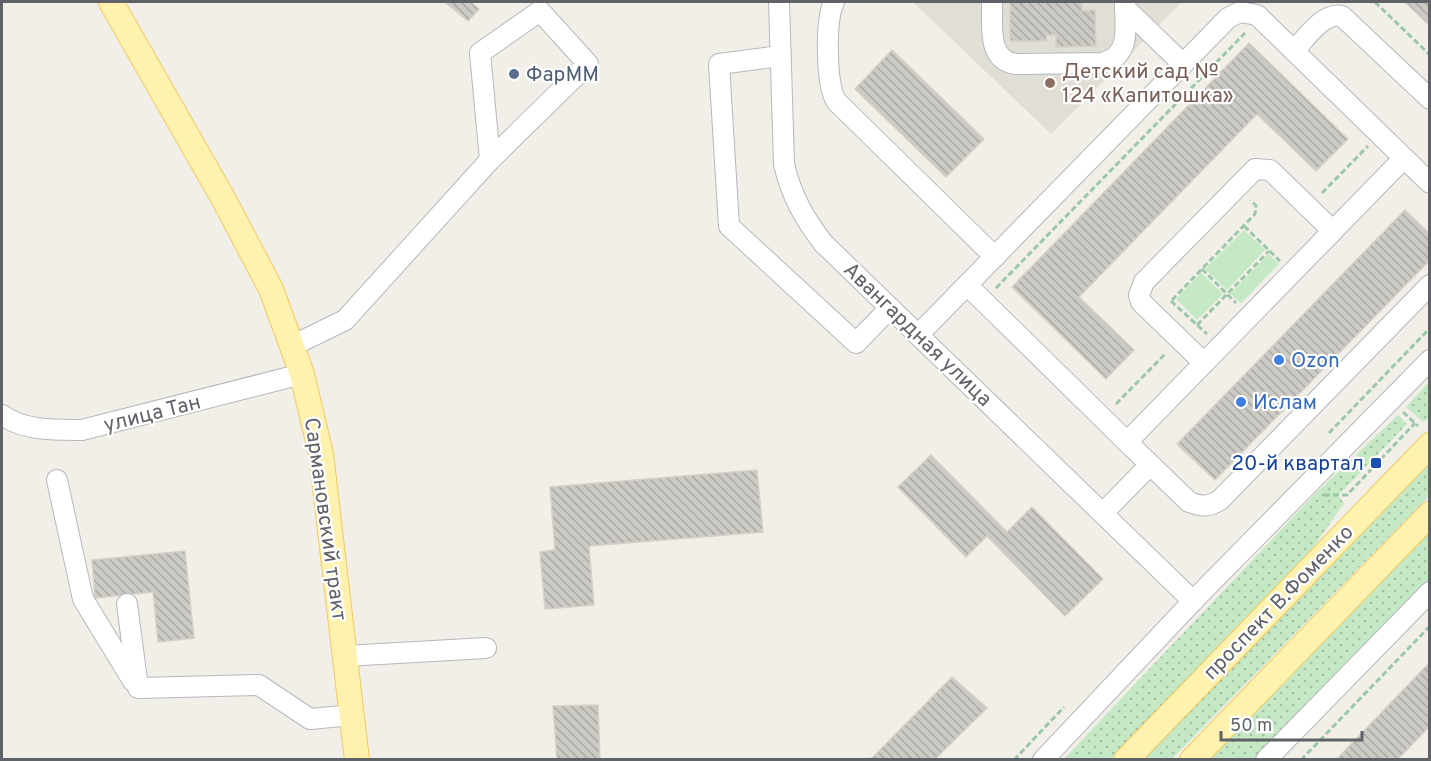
<svg xmlns="http://www.w3.org/2000/svg" width="1431" height="761" viewBox="0 0 1431 761" font-family="Overpass,sans-serif">
<style>
.education{fill:#e1ded6}
.grass{fill:url(#grass-dots)}
.park{fill:#c5e8c5}
.building{fill:url(#building-back-hatch);stroke:#d6d1c6;stroke-width:1.5}
.lines{fill:none;stroke-linecap:round;stroke-linejoin:round}
.minor-casing{stroke:#b5b8bc;stroke-width:22}
.major-casing{stroke:#f2c960;stroke-width:26}
.path{stroke:#9cc7a9;stroke-width:3;stroke-dasharray:6 3;stroke-linecap:butt}
.minor{stroke:#fff;stroke-width:20}
.major{stroke:#fff2af;stroke-width:24}
.service-dot{fill:#5c6f8a;stroke:#fff;stroke-width:2}
.education-dot{fill:#8d6e63;stroke:#fff;stroke-width:2}
.shop-dot{fill:#3f7fe0;stroke:#fff;stroke-width:2}
.transit-dot{fill:#1a4fb4;stroke:#fff;stroke-width:2}
.labels{text-anchor:middle;stroke-width:4.5;stroke-linejoin:round;paint-order:stroke}
.education-label{font-size:21px;fill:#785e54;stroke:#fff;text-anchor:start}
.service-label{font-size:21px;fill:#4e5e75;stroke:#fff;text-anchor:start}
.street-label{font-size:21px;fill:#5f6368;stroke:#fff}
.shop-label{font-size:21px;fill:#366cbe;stroke:#fff;text-anchor:start}
.transit-label{font-size:21px;fill:#164399;stroke:#fff;text-anchor:end}
</style>
<defs>
<pattern id="grass-dots" width="8" height="8" patternUnits="userSpaceOnUse" patternTransform="scale(1.5)"><rect width="8" height="8" fill="#c5e8c5"/><path d="M2 2h.1M6 6h.1" fill="none" stroke="#a3c0a4" stroke-width="1.8" stroke-linecap="round"/></pattern>
<pattern id="building-back-hatch" width="6" height="6" patternUnits="userSpaceOnUse" patternTransform="scale(1.5)"><rect width="6" height="6" fill="#cccac5"/><path d="M-1 5l2 2M0 0l6 6M5-1l2 2" fill="none" stroke="#a9a8a4"/></pattern>
</defs>
<rect width="100%" height="100%" fill="#f1efe8"/>
<path class="education" d="M 913,2 L 1182,2 L 1051,134 Z"/>
<g class="grass">
<path d="M 1429,382 L 1429,418 L 1423,422 L 1406,407 Z"/>
<path d="M 1398,415 L 1407,424 L 1338,496 L 1344,503 L 1310,552 L 1111,759 L 1063,760 L 1315,494 Z"/>
<path d="M 1429,461 L 1429,496 L 1172,759 L 1138,760 Z"/>
<path d="M 1429,529 L 1429,581 L 1256,759 L 1208,760 Z"/>
</g>
<g class="park">
<path d="M 1244,230 L 1265,250 L 1227,290 L 1205,269 Z"/>
<path d="M 1269,254 L 1279,264 L 1241,303 L 1230,294 Z"/>
<path d="M 1201,273 L 1223,294 L 1197,320 L 1176,299 Z"/>
</g>
<g class="building">
<path d="M 445,2 L 471,2 L 479,9 L 468,21 Z"/>
<path d="M 1010,2 L 1082,2 L 1082,11 L 1095,10 L 1096,46 L 1056,47 L 1056,35 L 1046,35 L 1047,41 L 1010,41 Z"/>
<path d="M 1405,2 L 1430,2 L 1430,26 Z"/>
<path d="M 1249,43 L 1348,139 L 1316,171 L 1257,114 L 1079,297 L 1134,350 L 1106,379 L 1012,287 Z"/>
<path d="M 892,50 L 984,139 L 946,177 L 855,89 Z"/>
<path d="M 1405,210 L 1430,234 L 1430,260 L 1215,480 L 1177,444 Z"/>
<path d="M 931,455 L 1007,532 L 1032,507 L 1103,579 L 1065,616 L 987,536 L 966,557 L 898,487 Z"/>
<path d="M 757,470 L 763,532 L 589,546 L 594,605 L 545,609 L 540,552 L 555,550 L 550,487 Z"/>
<path d="M 185,551 L 194,638 L 158,642 L 153,592 L 95,598 L 92,560 Z"/>
<path d="M 1430,662 L 1430,726 L 1399,758 L 1336,760 Z"/>
<path d="M 952,677 L 987,708 L 934,760 L 852,760 L 872,758 Z"/>
<path d="M 598,705 L 600,760 L 557,760 L 553,706 Z"/>
</g>
<g class="lines">
<g class="minor-casing">
<g id="minor">
<path d="M 779,2 L 784,164 C 791,195 804,218 823,243 L 1193,601"/>
<path d="M 834,2 C 825,21 826,83 836,101 L 995,257"/>
<path d="M 992,2 C 993,24 986,60 1016,64 L 1102,63 C 1132,56 1125,26 1125,2"/>
<path d="M 1125,8 L 1183,64"/>
<path d="M 1294,51 C 1306,38 1323,12 1342,16 L 1430,99"/>
<path d="M 780,56 L 719,64 L 729,226 L 856,343 L 890,308"/>
<path d="M 1430,183 L 1404,158 L 1127,442 L 1189,502 C 1202,507 1209,507 1220,500 L 1430,285"/>
<path d="M 967,285 L 1127,442"/>
<path d="M 918,335 L 1228,18 L 1240,12 L 1257,15 L 1404,158"/>
<path d="M 292,346 L 345,320 L 490,160 L 588,64 L 540,11 L 480,53 L 490,160"/>
<path d="M 1204,363 L 1141,302 L 1139,295 L 1144,282 L 1255,169 L 1270,170 L 1333,231"/>
<path d="M 2,415 C 25,431 54,430 82,430 L 302,374"/>
<path d="M 57,480 L 83,599 L 133,681"/>
<path d="M 1103,513 L 1150,465"/>
<path d="M 127,604 L 138,688 L 259,685 L 310,719 L 352,715"/>
<path d="M 345,656 L 486,648"/>
<path d="M 1043,760 L 1193,601 L 1430,360"/>
<path d="M 1266,760 L 1430,592"/>
</g>
</g>
<g class="major-casing">
<g id="major">
<path d="M 111,2 L 223,198 L 271,289 L 302,374 L 321,454 L 357,760"/>
<path d="M 1126,760 L 1430,445"/>
<path d="M 1192,760 L 1430,514"/>
</g>
</g>
<g class="path">
<path d="M 1375,2 L 1430,55"/>
<path d="M 1322,193 L 1368,146"/>
<path d="M 1244,226 L 1280,261"/>
<path d="M 1202,269 L 1236,303"/>
<path d="M 996,288 L 1245,33"/>
<path d="M 1172,300 L 1255,214 L 1256,206 L 1251,200"/>
<path d="M 1171,301 L 1207,334"/>
<path d="M 1197,325 L 1269,251"/>
<path d="M 1116,404 L 1166,353"/>
<path d="M 1403,412 L 1418,426"/>
<path d="M 1329,433 L 1430,328"/>
<path d="M 1324,495 L 1347,495 L 1415,423"/>
<path d="M 1014,760 L 1064,707"/>
<path d="M 1301,760 L 1430,626"/>
</g>
<use href="#minor" class="minor"/>
<use href="#major" class="major"/>
</g>
<circle class="service-dot" cx="514" cy="74" r="6"/>
<circle class="education-dot" cx="1050" cy="83" r="6"/>
<g class="shop-dot">
<circle cx="1279" cy="360" r="6"/>
<circle cx="1241" cy="402" r="6"/>
</g>
<rect class="transit-dot" x="1370" y="457" width="12" height="12" rx="3"/>
<g class="labels">
<g class="education-label">
<text x="1062" y="78">Детский сад №<tspan x="1062" dy="24">124 «Капитошка»</tspan></text>
</g>
<g class="service-label">
<text x="526" y="81">ФарММ</text>
</g>
<g class="street-label">
<text transform="translate(918 334) rotate(44)" y="7">Авангардная улица</text>
<text transform="translate(152 413) rotate(-14)" y="7">улица Тан</text>
<text transform="translate(326 519) rotate(82)" y="7">Сармановский тракт</text>
<text transform="translate(1278 602) rotate(-46)" y="7">проспект В.Фоменко</text>
</g>
<g class="shop-label">
<text x="1291" y="367">Ozon</text>
<text x="1253" y="409">Ислам</text>
</g>
<g class="transit-label">
<text x="1364" y="470">20-й квартал</text>
</g>
</g>
<rect width="1431" height="761" fill="none" stroke="#5f6368" stroke-width="6"/>
<path d="M1221 731v9h141v-9" fill="none" stroke="#5f6368" stroke-width="3"/>
<text x="1230" y="731" font-size="18" fill="#5f6368" stroke="#ffffff" stroke-width="4.5" paint-order="stroke">50 m</text>
</svg>
